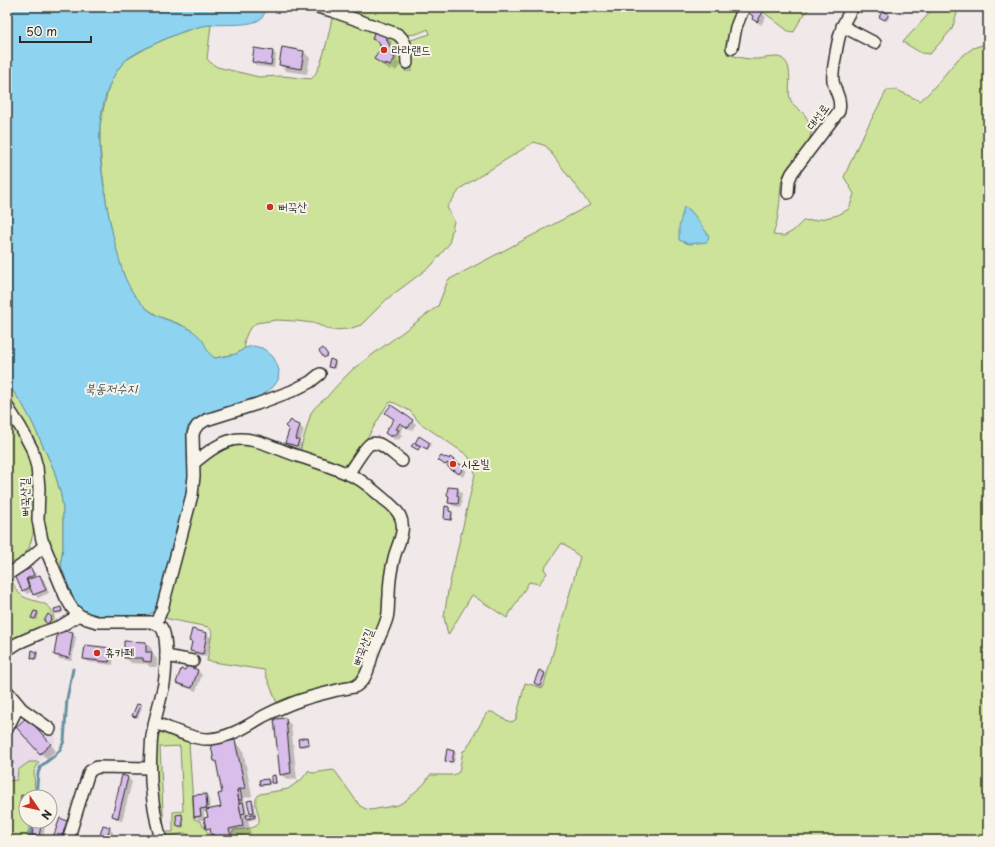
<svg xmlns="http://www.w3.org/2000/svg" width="995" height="847" viewBox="0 0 995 847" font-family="'Playpen Sans','Poor Story',sans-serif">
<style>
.built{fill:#eadbea}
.green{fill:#cce399;stroke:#7c8762;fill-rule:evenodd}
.water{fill:#8ed4f0;stroke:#6690a1}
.shadow{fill:#0003;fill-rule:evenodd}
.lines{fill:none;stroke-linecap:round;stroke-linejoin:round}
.stream{stroke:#6690a1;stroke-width:3}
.building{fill:#d9bdeb;stroke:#2b2b2b}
.minor-casing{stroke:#2b2b2b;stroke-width:14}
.minor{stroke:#f7f3e8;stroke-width:11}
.poi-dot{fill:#c8321e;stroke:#f7f3e8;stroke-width:1.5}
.labels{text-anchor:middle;stroke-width:4;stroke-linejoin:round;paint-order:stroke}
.poi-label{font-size:12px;fill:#2b2b2b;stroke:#f7f3e8;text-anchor:start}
.street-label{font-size:12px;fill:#2b2b2b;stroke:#f7f3e8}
.water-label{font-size:13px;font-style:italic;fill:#44555c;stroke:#f7f3e8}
</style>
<rect width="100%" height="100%" fill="#f1e8e9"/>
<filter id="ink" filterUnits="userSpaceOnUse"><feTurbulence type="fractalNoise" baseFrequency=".025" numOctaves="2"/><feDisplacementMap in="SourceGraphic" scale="8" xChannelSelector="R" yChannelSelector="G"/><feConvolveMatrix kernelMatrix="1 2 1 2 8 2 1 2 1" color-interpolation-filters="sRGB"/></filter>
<g filter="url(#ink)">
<path class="built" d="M 28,712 L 57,728 L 54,749 L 39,762 L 29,762 L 17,780 L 8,781 L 7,780 L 7,732 Z"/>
<g class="green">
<path d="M 327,7 L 740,7 L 730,34 L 727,54 C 735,56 743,59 751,59 C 758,60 777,55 781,58 C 795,65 787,87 790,98 C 792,106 799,108 804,114 C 808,119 812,127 811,134 C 809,148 791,160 785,172 C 779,182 781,196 779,208 C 778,217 776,226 773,235 L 784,236 L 793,231 L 803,221 L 817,220 L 838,215 L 849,209 L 854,194 L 844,177 L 859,143 L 887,90 L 897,90 L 920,101 L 929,93 L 958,59 L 973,48 L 988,43 L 988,840 L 225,840 L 233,838 L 232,833 L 234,830 C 240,829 252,829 256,826 C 266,820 248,802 260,794 L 288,789 L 302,779 L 309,770 L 310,772 L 313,773 L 333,770 L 335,771 L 360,806 L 366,809 L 371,810 L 398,805 L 405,801 L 425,783 L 430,775 L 454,775 L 459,772 L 463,751 L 466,750 L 486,714 L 489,712 L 492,712 L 510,722 L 514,721 L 516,719 L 525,683 L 543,688 L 580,557 L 562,543 L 544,569 L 547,573 L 539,584 L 529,582 L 507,618 L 472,595 L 448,635 L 444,617 L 448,591 L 475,474 L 473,463 L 467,455 L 420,423 L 410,411 L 395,403 L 391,402 L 387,405 L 351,465 L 345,469 L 301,451 L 301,447 L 311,413 C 315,406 321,402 327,397 C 335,387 344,378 353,369 L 438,306 L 448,280 L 590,205 L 546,146 L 534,142 L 461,188 L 447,207 L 454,221 L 449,244 L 432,265 L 387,299 L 361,325 L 349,329 L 332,330 L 313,323 L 296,321 L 276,320 L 256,323 L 248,331 L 244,341 L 245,348 L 236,354 L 215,358 L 210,355 L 206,349 L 182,325 L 158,316 L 146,308 L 137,299 L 127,284 L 121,267 L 113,237 L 107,207 L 102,170 L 100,145 L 100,125 L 104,106 L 109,86 L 116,71 L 126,60 L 150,46 L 177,34 L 201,26 L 211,25 L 207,59 L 211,63 L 217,67 L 259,77 L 282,76 L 311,79 C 322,71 330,28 333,13 L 393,36 L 403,46 L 405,71 L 412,71 L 409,44 L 411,40 L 430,34 L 428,29 C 420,33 413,36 403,34 Z"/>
<path d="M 757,7 L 810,7 L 799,22 L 794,32 L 788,31 Z"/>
<path d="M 935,7 L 965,7 L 958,10 L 952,29 L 930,54 L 921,53 L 903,42 Z"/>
<path d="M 7,383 L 23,405 L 32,422 L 54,470 L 61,495 L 63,510 L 63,547 L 61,561 L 62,569 L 74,601 L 73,604 L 44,533 L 42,488 L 7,403 Z"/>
<path d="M 7,411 L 29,450 L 34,469 L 34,521 L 33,534 L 29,548 L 21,559 L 7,571 Z"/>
<path d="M 236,443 L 252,445 L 337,474 L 360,485 L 390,510 L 396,518 L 398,526 L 385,614 L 359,681 L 278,706 L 264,670 L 207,661 L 212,633 L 211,630 L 208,627 L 168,619 L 165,617 L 165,614 L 199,469 L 204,460 L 210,455 Z"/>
<path d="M 11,577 C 13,583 15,590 20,594 C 32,605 55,597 54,623 L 49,627 L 7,647 L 7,579 Z"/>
<path d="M 162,731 C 171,733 184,734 189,743 L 194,819 L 200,821 L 213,840 L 193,840 L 192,837 L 185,833 L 164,837 C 153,805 154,771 156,738 L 158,734 ZM 180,746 L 183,811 L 173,812 L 173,832 L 164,832 L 160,747 Z"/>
<path d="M 29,762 L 39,762 L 34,772 L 35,790 L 34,797 L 26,797 L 26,821 L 30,821 L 27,840 L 7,840 L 7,780 L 8,781 L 17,780 L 18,770 Z"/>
</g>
<g class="water">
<path d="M 7,7 L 266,7 C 265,13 263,19 257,21 C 246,26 223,24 212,25 C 192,25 156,43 138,52 C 134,55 129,57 126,60 C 110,74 102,104 100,124 C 99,133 100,144 100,154 C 103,188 109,222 118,255 C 121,265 123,275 128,284 C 130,289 134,295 138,299 C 143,306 151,313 158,316 C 170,322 183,324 194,332 C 197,334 201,338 203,341 C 207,348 207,353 215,358 L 236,354 L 245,348 L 253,346 L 262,348 L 269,353 L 274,358 L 279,370 L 278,380 L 274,386 L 267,392 L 257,398 L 202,417 L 189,425 L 187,429 L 187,440 L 191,486 L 157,608 L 152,613 L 145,616 L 102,617 L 87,615 L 78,607 L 74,601 L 62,569 L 61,561 L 63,547 L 63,510 L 61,495 L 54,470 L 32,422 L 23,405 L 7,383 Z"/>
<path d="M 684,207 L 690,210 L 695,216 L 709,236 L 707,242 L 689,244 L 679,240 L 679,227 Z"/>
</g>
<g class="shadow">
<path d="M 751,7 L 752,7 L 762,13 L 766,17 L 761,25 L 753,19 L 754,17 L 748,12 Z"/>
<path d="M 888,14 L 890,16 L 887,21 L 882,19 Z"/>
<path d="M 386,36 L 392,42 L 391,45 L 398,59 L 397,61 L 401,64 L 396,71 L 392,68 L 390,70 L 381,64 L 375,58 L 382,48 L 381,46 L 379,45 L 373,39 Z"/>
<path d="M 272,51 L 276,55 L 274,68 L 257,66 L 253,62 Z"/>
<path d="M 304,52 L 310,58 L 307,74 L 286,71 L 280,65 Z"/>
<path d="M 331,360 L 335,362 L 336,363 L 335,369 L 331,368 L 329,367 Z"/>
<path d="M 387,413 L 412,421 L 416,424 L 412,431 L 404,426 L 400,433 L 402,435 L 399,440 L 396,438 L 395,440 L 386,433 L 395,420 Z"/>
<path d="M 294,424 L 300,426 L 304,430 L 300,442 L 302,444 L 300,450 L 290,447 L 287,443 Z"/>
<path d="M 419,437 L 431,445 L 428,450 L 418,444 Z"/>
<path d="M 449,461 L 463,468 L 467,471 L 463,477 L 458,473 L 457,474 L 443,464 Z"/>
<path d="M 458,489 L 462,493 L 461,500 L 462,501 L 461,507 L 453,506 L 449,502 L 450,497 L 448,495 Z"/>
<path d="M 449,508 L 450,510 L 450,512 L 453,514 L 452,521 L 446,520 L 445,518 Z"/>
<path d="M 31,569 L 35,573 L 37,577 L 40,576 L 44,580 L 49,593 L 38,598 L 34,594 L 33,591 L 27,594 L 23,590 L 17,575 Z"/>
<path d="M 61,608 L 63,610 L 63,613 L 57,614 L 56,612 Z"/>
<path d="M 37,613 L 39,614 L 37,620 L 33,618 Z"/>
<path d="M 52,618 L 53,619 L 50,624 L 47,623 Z"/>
<path d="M 193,631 L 207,634 L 211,638 L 206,657 L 195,654 L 191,650 L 193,644 L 190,641 Z"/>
<path d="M 72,633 L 76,637 L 72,661 L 59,659 L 55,655 Z"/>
<path d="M 146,643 L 152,649 L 152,653 L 157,659 L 157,667 L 150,667 L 147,664 L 131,663 L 125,657 Z"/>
<path d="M 110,649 L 114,652 L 113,665 L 88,662 L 84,659 Z"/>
<path d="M 37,653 L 38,654 L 37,660 L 33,659 L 32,657 Z"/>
<path d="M 187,667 L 198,671 L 202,675 L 196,691 L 181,686 L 178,682 L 186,671 Z"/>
<path d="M 540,672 L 546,675 L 541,687 L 535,683 Z"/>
<path d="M 140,706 L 142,708 L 138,718 L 133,715 Z"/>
<path d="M 285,719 L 291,725 L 297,779 L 287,780 L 281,774 Z"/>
<path d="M 33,724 L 56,751 L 47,759 L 17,727 Z"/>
<path d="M 308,738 L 309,740 L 310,746 L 302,747 L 300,745 Z"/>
<path d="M 235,741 L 243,750 L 252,796 L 244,798 L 248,816 L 253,815 L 251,813 L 248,802 L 252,801 L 254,803 L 256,814 L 254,814 L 256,816 L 256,819 L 248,821 L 251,834 L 237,837 L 237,840 L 216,840 L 212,834 L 211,832 L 207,828 L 206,820 L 199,820 L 195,816 L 206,795 L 209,799 L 210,810 L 222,807 L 223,794 L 217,763 L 215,760 ZM 204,812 L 208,812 L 209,818 L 204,819 Z"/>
<path d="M 448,750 L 454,751 L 456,753 L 454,763 L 448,762 L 446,761 Z"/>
<path d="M 7,753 L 15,763 L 8,769 L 7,768 Z"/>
<path d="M 275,776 L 276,778 L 277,784 L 274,784 L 272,783 Z"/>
<path d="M 123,777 L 128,778 L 132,782 L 122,821 L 117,820 L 113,816 Z"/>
<path d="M 268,780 L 270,782 L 270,785 L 262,786 L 261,784 Z"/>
<path d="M 182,815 L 183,817 L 184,827 L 180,828 L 178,826 Z"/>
<path d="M 36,821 L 42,822 L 45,826 L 43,840 L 37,838 L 33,835 Z"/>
<path d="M 67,821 L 71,825 L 66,840 L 53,840 Z"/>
<path d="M 109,828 L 113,832 L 111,840 L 101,840 L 100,839 Z"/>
</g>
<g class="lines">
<g class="stream">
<path d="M 36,797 L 38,773 L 41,766 L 54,756 L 60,750 L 64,741 L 67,699 L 73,669"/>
<path d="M 29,840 L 33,821"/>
</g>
</g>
<g class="building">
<path d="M 749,7 L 754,7 L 763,12 L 757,22 L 752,19 L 753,16 L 747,12 Z"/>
<path d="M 883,10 L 889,14 L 885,20 L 879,17 Z"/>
<path d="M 375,30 L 387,35 L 386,38 L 393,52 L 391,55 L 395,58 L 390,66 L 385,63 L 384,65 L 374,59 L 381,48 L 379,42 L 372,39 Z"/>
<path d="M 282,47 L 304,51 L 301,69 L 279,65 Z"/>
<path d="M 254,48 L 273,51 L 271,65 L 252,62 Z"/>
<path d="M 323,348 L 328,355 L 324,358 L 319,351 Z"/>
<path d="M 330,359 L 335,361 L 333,368 L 328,367 Z"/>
<path d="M 391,405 L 413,420 L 408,428 L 400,423 L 396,429 L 399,430 L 395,436 L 392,435 L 391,437 L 385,433 L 394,419 L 385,413 Z"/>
<path d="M 291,420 L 294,423 L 300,425 L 296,439 L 299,440 L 297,446 L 285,443 L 289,430 L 285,426 Z"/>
<path d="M 419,436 L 430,443 L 427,449 L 415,443 Z"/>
<path d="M 414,443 L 420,447 L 418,450 L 411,446 Z"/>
<path d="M 441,456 L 445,458 L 446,457 L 449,459 L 450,457 L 464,467 L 459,474 L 454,470 L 453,471 L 448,467 L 449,465 L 447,463 L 445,465 L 438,460 Z"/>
<path d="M 448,487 L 458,488 L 457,496 L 459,497 L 458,504 L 448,503 L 449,496 L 447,495 Z"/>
<path d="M 445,506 L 449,507 L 449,511 L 452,512 L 451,520 L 444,519 Z"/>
<path d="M 31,568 L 34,575 L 26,579 L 29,588 L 22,591 L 15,575 Z"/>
<path d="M 40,575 L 46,590 L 33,595 L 27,580 Z"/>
<path d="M 61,607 L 62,611 L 55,613 L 54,609 Z"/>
<path d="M 34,611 L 38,612 L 35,619 L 31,618 Z"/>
<path d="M 48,614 L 52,617 L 48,624 L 44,621 Z"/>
<path d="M 192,629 L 207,633 L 203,654 L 190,651 L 192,642 L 189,641 Z"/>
<path d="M 58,630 L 73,632 L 69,658 L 54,655 Z"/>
<path d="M 124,641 L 146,642 L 146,652 L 152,652 L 151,662 L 143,661 L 143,658 L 124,658 Z"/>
<path d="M 85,645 L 111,648 L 109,662 L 83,659 Z"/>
<path d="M 32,650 L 37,652 L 35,659 L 31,658 Z"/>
<path d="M 187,666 L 198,670 L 192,688 L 176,683 L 181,669 L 185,670 Z"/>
<path d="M 539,670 L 545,673 L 540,686 L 534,683 Z"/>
<path d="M 137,704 L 141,705 L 136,717 L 132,716 Z"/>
<path d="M 27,717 L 51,744 L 40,754 L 16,727 Z"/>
<path d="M 286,718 L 291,773 L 280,775 L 274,719 Z"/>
<path d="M 308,737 L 309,744 L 299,746 L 298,739 Z"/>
<path d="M 235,740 L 245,788 L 237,790 L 243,826 L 229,829 L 231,836 L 214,839 L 213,834 L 211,835 L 210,828 L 206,829 L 204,818 L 208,817 L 206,810 L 221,807 L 218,794 L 222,793 L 216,761 L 214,761 L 211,745 Z"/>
<path d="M 447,749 L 454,751 L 452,762 L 445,761 Z"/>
<path d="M 7,752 L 12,759 L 7,763 Z"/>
<path d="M 122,775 L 128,777 L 118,818 L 112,816 Z"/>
<path d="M 275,775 L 276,783 L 271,783 L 271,776 Z"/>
<path d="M 268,779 L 269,784 L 260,785 L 259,780 Z"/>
<path d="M 240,789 L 242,800 L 239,800 L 237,790 Z"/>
<path d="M 206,794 L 207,808 L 200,809 L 201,816 L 194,817 L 193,795 Z"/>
<path d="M 21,795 L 29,797 L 26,797 L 26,805 L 20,804 Z"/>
<path d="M 252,800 L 254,812 L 250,813 L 247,801 Z"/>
<path d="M 243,802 L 245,813 L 241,814 L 239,803 Z"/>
<path d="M 182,814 L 183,826 L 177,826 L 176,815 Z"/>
<path d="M 255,814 L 255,817 L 247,819 L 246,815 Z"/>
<path d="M 60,818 L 67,821 L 61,840 L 52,840 Z"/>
<path d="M 35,821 L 42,821 L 39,836 L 32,835 Z"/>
<path d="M 103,825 L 110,827 L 106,840 L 99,839 Z"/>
</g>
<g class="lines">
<g class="minor-casing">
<g id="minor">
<path d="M 317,7 L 332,11 L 397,34 C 408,41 406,52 407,63"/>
<path d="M 842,26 L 875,43"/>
<path d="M 732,48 L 736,27 L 744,7"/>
<path d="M 788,193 L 789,180 L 792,173 L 839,111 C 842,99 835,92 833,81 C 832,74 834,66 835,59 C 838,39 841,24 853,7"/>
<path d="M 7,406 L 21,428 L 32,449 L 37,467 L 39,488 L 38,520 L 42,540 L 66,598 L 72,608 L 79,615 L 87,619 L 97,622 L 150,622 C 166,624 165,637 166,650 C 166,661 166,673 164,684 C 161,698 157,711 154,725 C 152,733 151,741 151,749 C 149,780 153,811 161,840"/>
<path d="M 348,474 C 353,467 364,448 370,444 C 373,443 376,443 379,444 C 388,448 395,456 402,461"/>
<path d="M 7,575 L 22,565 L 45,545"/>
<path d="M 156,623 L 162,609 L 192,495 L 194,476 L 193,435 L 194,431 L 197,426 L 206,420 L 257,404 L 292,391 L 310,382 L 320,374"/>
<path d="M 7,650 L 18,643 L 41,633 L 61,626 L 79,615"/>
<path d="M 166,656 L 193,661"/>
<path d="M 7,691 L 22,709 L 50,729"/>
<path d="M 155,723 C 170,728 193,740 209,739 C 229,738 247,726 264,716 C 276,710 289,704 301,700 C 313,696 326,693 338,690 C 343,689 348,688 354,687 C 357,686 359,684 361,682 C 369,674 370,660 374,650 C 378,639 384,629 387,618 C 389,611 388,603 389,596 C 389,584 391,570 394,558 C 397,545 407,530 400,516 C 396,509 391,504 385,500 C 377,493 369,486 360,480 C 341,469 319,463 298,456 C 278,450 253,435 232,440 C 217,444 205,454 194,463"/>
<path d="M 7,729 L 15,713 L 17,704"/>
<path d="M 68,840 L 88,775 L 90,771 L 97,767 L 150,768"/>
</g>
</g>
<use href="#minor" class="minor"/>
</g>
</g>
<g class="poi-dot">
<circle cx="384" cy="50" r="4"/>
<circle cx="270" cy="207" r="4"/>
<circle cx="453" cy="464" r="4"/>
<circle cx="97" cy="653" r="4"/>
</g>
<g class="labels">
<g class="poi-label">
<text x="392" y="54">라라랜드</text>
<text x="278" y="211">뻐꾹산</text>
<text x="461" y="468">시온빌</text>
<text x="105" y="657">휴카페</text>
</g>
<g class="street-label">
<text transform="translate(818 117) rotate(-54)" y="4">대선로</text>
<text transform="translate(25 497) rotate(-91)" y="4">뻐꾹산길</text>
<text transform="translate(363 647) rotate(-69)" y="4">뻐꾹산길</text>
</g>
<g class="water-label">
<text x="111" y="393">북동저수지</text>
</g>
</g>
<rect width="995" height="847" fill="none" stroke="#f7f3e8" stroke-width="24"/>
<rect x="12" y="12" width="971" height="823" fill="none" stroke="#2b2b2b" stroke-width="1.5" filter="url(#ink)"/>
<g transform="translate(38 809) rotate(124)"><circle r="19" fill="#f7f3e8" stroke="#a5a39c"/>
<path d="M0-3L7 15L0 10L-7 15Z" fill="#c8321e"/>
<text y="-6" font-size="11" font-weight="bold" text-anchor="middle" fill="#2b2b2b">N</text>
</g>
<path d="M20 36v6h71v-6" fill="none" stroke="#2b2b2b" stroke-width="2"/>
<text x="26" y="36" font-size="12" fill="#2b2b2b" stroke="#f7f3e8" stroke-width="3" paint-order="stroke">50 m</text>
</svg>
